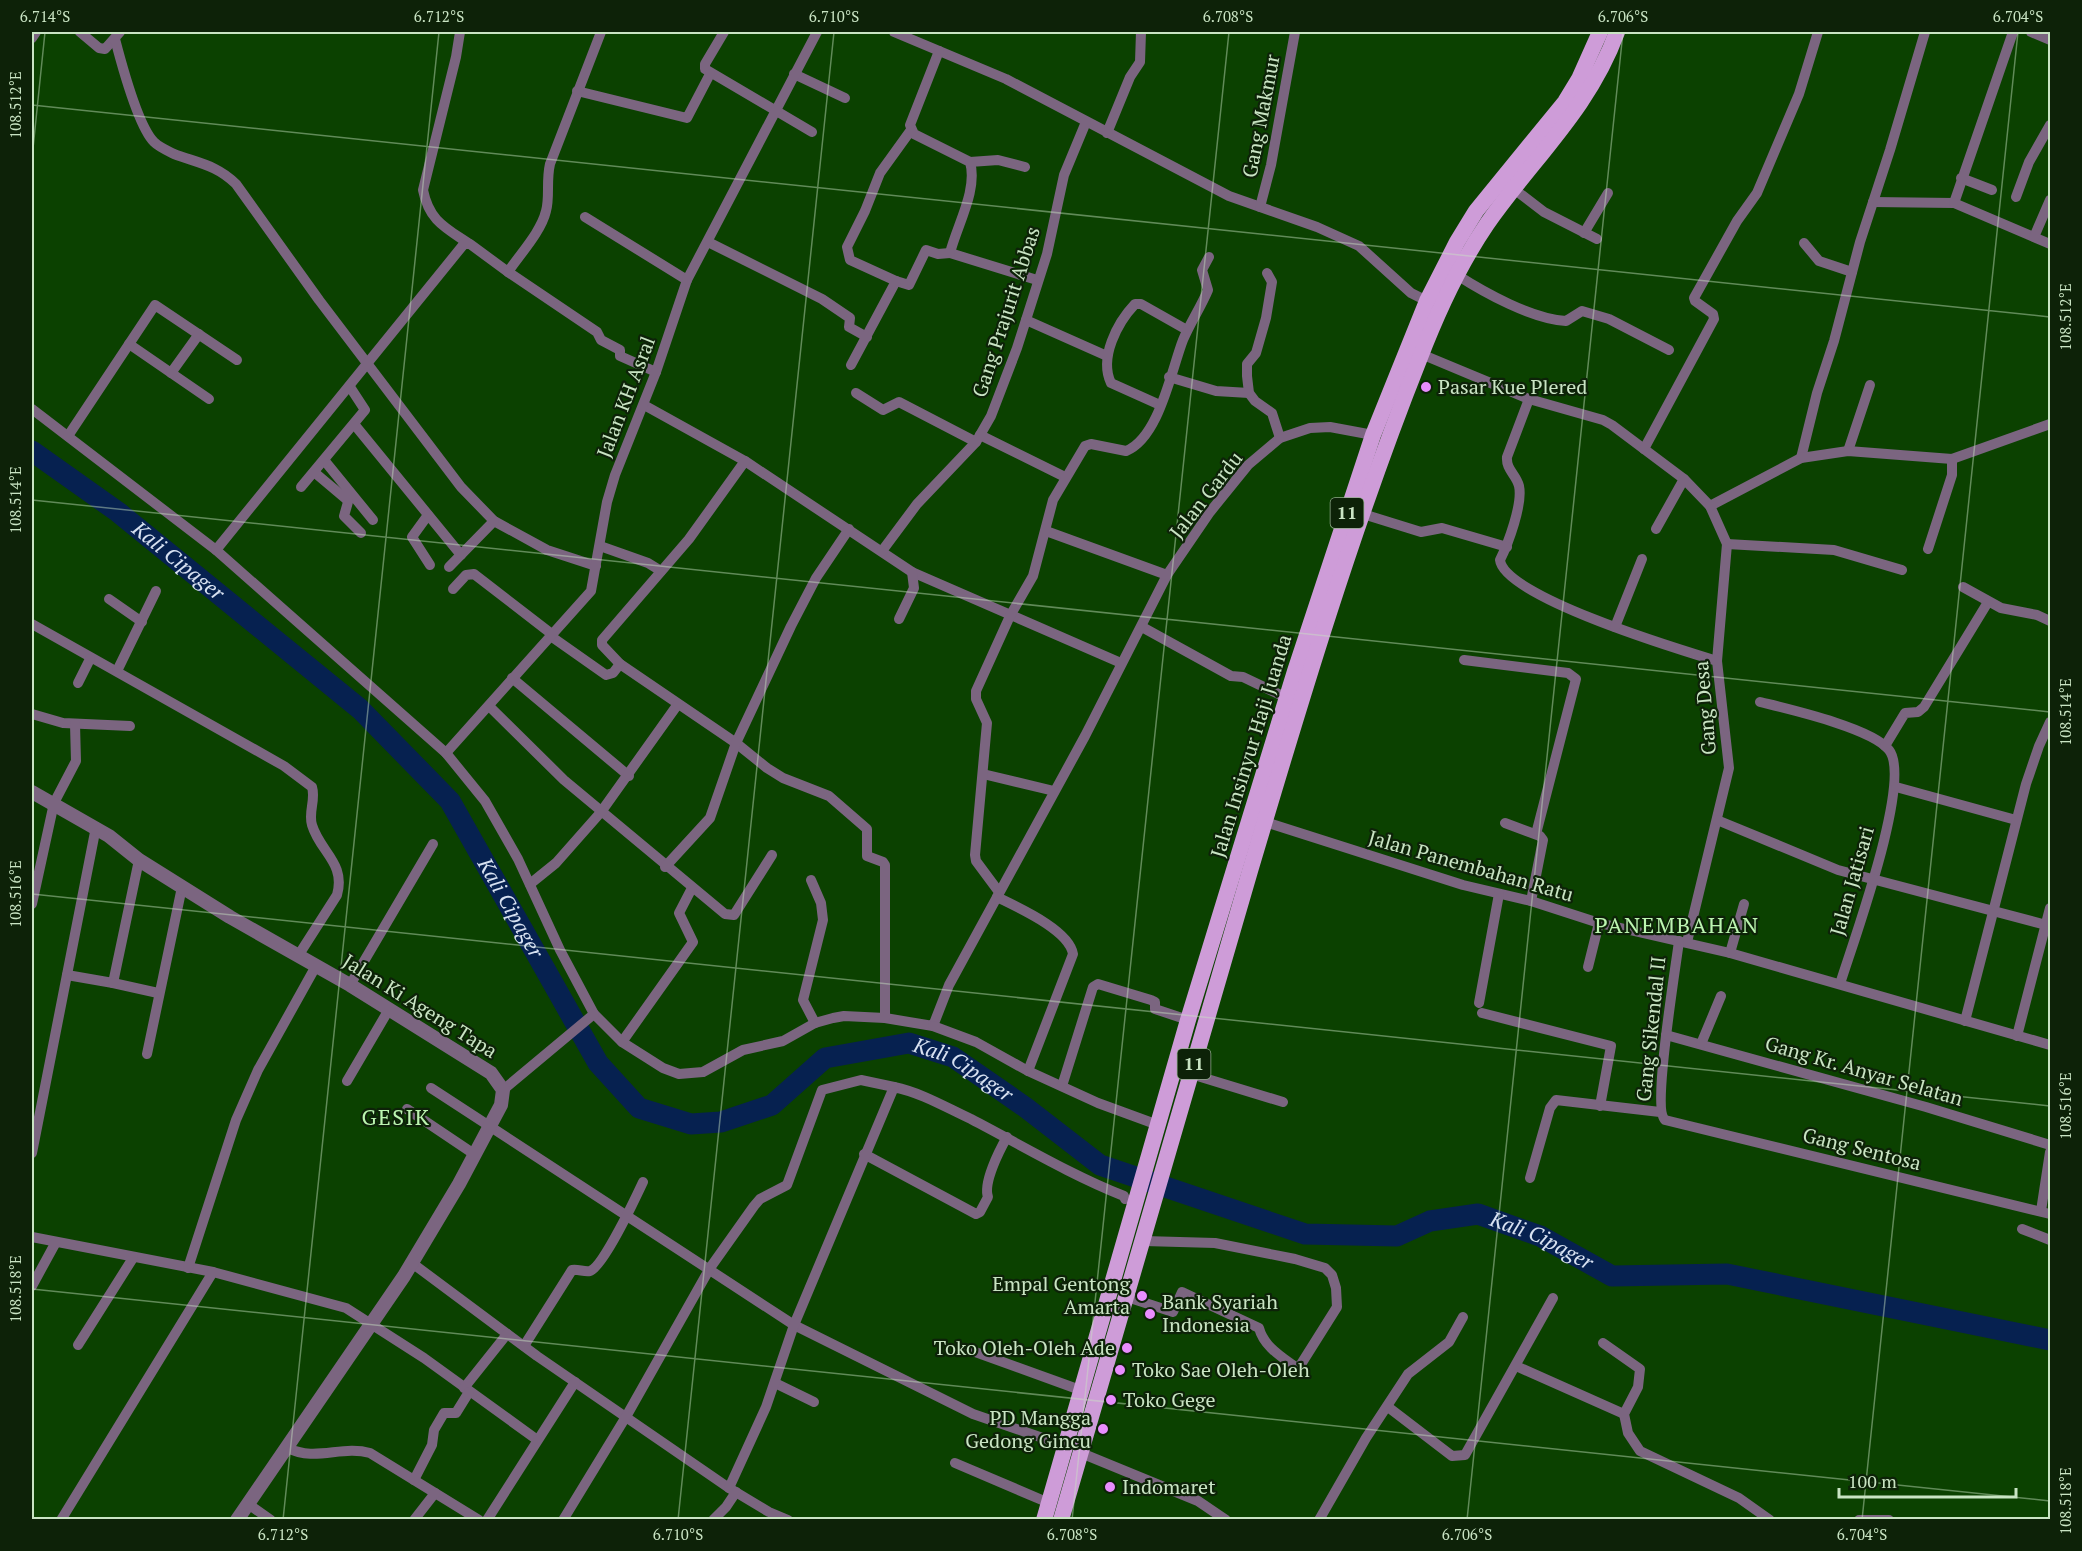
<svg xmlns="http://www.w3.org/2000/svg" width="2082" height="1551" viewBox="0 0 2082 1551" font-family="'PT Serif',serif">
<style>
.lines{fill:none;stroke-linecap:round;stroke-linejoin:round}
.river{stroke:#062150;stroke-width:21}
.minor{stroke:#7b6580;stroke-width:10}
.tertiary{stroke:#7b6580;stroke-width:14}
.trunk{stroke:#ce9cd8;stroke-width:16}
.ticks{fill:none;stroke:#c9e4c3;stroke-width:1.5;stroke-opacity:0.45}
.poi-dot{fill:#e98dfe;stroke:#0d2208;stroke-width:2}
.labels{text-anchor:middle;stroke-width:4.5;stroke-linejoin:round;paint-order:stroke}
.shield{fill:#0d2208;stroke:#91aa8b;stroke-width:1.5}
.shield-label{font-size:18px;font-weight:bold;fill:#c9e4c3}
.street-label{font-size:20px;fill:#c9e4c3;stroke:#0d2208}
.poi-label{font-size:20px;fill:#c9e4c3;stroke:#0d2208;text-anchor:start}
.water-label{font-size:21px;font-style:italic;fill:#d7e1f1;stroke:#0d2208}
.quarter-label{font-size:22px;letter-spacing:1.5px;fill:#bcf5b0;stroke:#0d2208}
.neatline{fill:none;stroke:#c9e4c3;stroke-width:2}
.ticks-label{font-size:15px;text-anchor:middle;fill:#c9e4c3}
</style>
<rect width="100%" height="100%" fill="#0b4100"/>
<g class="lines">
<path class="river" id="s1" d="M 32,451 L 118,512 L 360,709 L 450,801 L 598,1063 L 639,1108 L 691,1124 L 721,1122 L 772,1105 L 825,1058 L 909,1043 L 953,1057 L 1025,1107 L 1100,1165 L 1305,1234 L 1397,1236 L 1430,1221 L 1478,1214 L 1540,1236 L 1612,1276 L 1727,1274 L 2050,1340"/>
<g class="minor">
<path d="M 80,32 L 99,48 L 105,49 L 120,32"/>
<path d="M 460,32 L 456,57 L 423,190 C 429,220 444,227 468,243"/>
<path d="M 724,32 L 705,64 L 705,69 L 812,132"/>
<path d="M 894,32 L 1006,79 L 1229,196 L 1317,227 L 1359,246 L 1411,293 L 1427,301"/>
<path d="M 2031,32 L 2050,40"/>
<path d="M 32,38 L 36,32"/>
<path d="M 115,39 C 121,62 138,126 154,142 C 159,147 168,151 174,154 C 198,163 217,165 236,184 L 319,300 L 461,487 L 494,521 L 547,550 L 596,566"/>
<path d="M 939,51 L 910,125 L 914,134 L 970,162 C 978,190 957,225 950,253 L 1037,280"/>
<path d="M 794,74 L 845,98"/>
<path d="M 577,91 L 687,118 L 710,74"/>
<path d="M 1107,133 L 1130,77 L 1140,62 L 1141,32"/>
<path d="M 970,162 L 998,160 L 1025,167"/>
<path d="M 1961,178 L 1992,190"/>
<path d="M 1514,189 L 1544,212 L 1597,239"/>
<path d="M 2016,197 L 2029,162 L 2050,125"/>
<path d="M 1873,202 L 1954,203 L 2013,32"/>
<path d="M 1954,203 L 2050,244"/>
<path d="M 1260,207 L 1271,165 L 1295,32"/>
<path d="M 585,217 L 687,280"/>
<path d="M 1584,233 L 1608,193"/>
<path d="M 2034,237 L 2050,200"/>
<path d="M 708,242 L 822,299 L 850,318 L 849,327 L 867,337"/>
<path d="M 1804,243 L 1819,261 L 1852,272"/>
<path d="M 508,272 L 597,332 L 601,340 L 620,350 L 620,356 L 656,372"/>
<path d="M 1267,273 L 1272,282 L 1266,318 L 1256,353 L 1247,364 L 1247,376 L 1249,393 L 1255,401 L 1272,413 L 1280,438"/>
<path d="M 1457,275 C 1485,293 1532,319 1566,321 L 1582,311 L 1609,319 L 1669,350"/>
<path d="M 896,281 L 909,285 L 926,250 L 938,254 L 950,253"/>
<path d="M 1026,320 L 1107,356"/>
<path d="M 129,344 L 209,399"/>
<path d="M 1421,354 L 1529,399 L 1603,420 L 1612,425 L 1684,479 L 1710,506 L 1727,544 L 1717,661 L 1729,768 L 1687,942"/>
<path d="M 851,365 L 896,281 L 850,260 L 847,247 L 865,211 L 880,173 L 911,130"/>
<path d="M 171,373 L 199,334"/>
<path d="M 1169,377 L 1216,391 L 1249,393"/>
<path d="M 856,393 L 883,410 L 899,402 L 976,442"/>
<path d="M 1529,399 L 1507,457 C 1506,470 1516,474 1519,486 C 1523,504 1508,544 1500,560 C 1504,597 1681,650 1717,661"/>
<path d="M 644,405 L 745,461 L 912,572 L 1121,663"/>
<path d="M 1160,405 L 1111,383 C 1099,358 1117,323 1135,304 L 1141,304 L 1187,330"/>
<path d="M 32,409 L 216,550 L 446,753 L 485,801 L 518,859 L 560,950 L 594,1014 L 622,1042 L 663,1068 L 679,1074 L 703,1072 L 743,1050 L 783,1041 L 815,1023 L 833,1018 L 844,1016 L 885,1018 L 933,1026 L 949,985 L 1085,736 L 1167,575 L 1210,512 L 1248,465 L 1280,438 L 1310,428 L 1330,427 L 1373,435"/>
<path d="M 354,424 L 461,555"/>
<path d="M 980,435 L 1065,477"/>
<path d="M 68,436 L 155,305 L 237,360"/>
<path d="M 1644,449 L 1714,319 L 1713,314 L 1695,301 L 1694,298 L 1737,221 L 1757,193 L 1799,94 L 1818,32"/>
<path d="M 1848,451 L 1870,385"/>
<path d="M 1801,458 L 1817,393 L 1834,341 L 1860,242 L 1890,150 L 1925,32"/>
<path d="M 324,460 L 373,520"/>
<path d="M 745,461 L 689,539 L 602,640 L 602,645 L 620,664 L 736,743 L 767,768 L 783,778 L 829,796 L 867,829 L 867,856 L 883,862 L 885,865 L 885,1018"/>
<path d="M 314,472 L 346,499 L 348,502 L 344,516 L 361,533"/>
<path d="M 301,487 L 365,410 L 350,387"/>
<path d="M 1710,506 L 1801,458 L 1848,451 L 1952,459 L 2050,424"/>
<path d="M 1363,514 L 1421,532 L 1442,528 L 1507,547"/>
<path d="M 428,515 L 412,537 L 430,565"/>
<path d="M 1656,529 L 1684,479"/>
<path d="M 1046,531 L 1167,575"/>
<path d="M 1727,544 L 1834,550 L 1902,570"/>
<path d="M 600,546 L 648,563 L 661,571"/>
<path d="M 1928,549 L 1952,475 L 1952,459"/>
<path d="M 216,550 L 464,244 L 470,244 L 508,272 C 520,254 541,232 546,211 C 550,197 546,181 550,164 L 601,32"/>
<path d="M 882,551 L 917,504 L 976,442 L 991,416 L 1017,348 L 1047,254 L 1064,175 L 1086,122"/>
<path d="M 449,567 L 494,521"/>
<path d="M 1963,587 L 2001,608 L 2037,615 L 2050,621"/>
<path d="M 453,589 L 466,575 L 474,574 L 553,635"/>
<path d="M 109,599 L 142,622"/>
<path d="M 899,619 L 914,588 L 912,572"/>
<path d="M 32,624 L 284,766 L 312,787 C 316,800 308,812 312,825 C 320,852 346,863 337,895 L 298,956"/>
<path d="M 1142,627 L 1231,676 L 1243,677 L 1287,698"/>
<path d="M 1615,627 L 1642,559"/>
<path d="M 552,637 L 606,675 L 613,673 L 620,664"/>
<path d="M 1464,660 L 1568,673 L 1576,679 L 1536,834"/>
<path d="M 117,671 L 156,591"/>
<path d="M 512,678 L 629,776"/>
<path d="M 78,683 L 90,659"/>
<path d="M 1760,702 C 1788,709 1872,728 1889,750 C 1913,780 1852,945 1840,984"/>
<path d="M 490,707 L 564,780 L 725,914 L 734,915 L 772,855"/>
<path d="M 32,714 L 63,723 L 130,726"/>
<path d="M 1885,746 L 1905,713 L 1918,712 L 1924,707 L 1988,602"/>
<path d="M 446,753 L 591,591 L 607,502 L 615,475 L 656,372 L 687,280 L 817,32"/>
<path d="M 983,774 L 1054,791"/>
<path d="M 1896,787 L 2016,820"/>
<path d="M 1717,820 L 1838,870 L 2050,926"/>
<path d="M 1265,822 L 1463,885 L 1531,901 L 1599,923 L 1730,953 L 2050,1045"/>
<path d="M 1505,823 L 1540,836 L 1543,840 L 1531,901"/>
<path d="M 665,867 L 710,818 L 736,743 L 791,626 L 816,578 L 849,529"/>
<path d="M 811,880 L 821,903 L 823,920 L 803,1000 L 815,1023"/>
<path d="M 530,884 L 556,863 L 601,812 L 678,704"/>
<path d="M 999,892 L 976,861 L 975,855 L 987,723 L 976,699 L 976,691 L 1010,616 L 1033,576 L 1053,500 L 1085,446 L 1091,444 L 1126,451 C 1159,438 1171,371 1183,340 C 1190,323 1201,307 1208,290 L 1202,270 L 1209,257"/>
<path d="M 997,897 C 1019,908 1069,930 1073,954 L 1028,1071"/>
<path d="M 32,904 L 54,803 L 76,761 L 75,724"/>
<path d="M 1679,941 C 1676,966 1652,1109 1665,1120 L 2050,1214"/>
<path d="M 1730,953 L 1744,904"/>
<path d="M 1588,967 L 1599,923"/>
<path d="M 67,975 L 113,983 L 139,860"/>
<path d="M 113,983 L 158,993"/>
<path d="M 350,985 L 433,844"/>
<path d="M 1479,1003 L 1499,894"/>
<path d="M 1482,1013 L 1611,1046 L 1600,1106"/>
<path d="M 1965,1021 L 2026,784 L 2039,746 L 2050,722"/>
<path d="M 933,1026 L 976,1042 L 1028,1071 L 1098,1103 L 1158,1125"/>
<path d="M 1666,1035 L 1926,1107 L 2050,1145"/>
<path d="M 2017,1036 L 2050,908"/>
<path d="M 622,1042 L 693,942 L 679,913 L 692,888"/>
<path d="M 1701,1044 L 1721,996"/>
<path d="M 147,1054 L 182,887"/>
<path d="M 1191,1074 L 1283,1102"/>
<path d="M 347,1081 L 388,1011"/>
<path d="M 1062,1086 L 1093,987 L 1098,984 L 1151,1000 L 1155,1002 L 1155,1009 L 1188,1020"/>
<path d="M 431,1088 L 794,1325 L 973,1414 L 1066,1446"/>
<path d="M 503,1090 L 594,1014"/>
<path d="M 407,1109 L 474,1154"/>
<path d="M 32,1153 L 96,827"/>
<path d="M 864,1154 L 976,1214 L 980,1212 L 988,1197 C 983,1183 999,1151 1007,1137"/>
<path d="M 1530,1178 L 1550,1108 L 1556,1100 L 1660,1112"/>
<path d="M 2041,1211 L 2050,1152"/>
<path d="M 2022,1229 L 2050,1240"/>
<path d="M 32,1237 L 213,1272 L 346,1308 L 424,1358 L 536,1439"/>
<path d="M 412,1263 L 537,1356 L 729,1488 L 769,1512 L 788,1520"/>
<path d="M 188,1268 L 236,1120 L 258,1070 L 316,966"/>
<path d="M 32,1286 L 56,1242"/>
<path d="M 1127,1297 L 1173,1312 L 1182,1292 L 1259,1328 C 1264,1347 1282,1357 1298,1369 L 1337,1307 L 1336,1288 L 1332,1275 L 1325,1268 L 1295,1259 L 1215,1243 L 1144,1241"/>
<path d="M 1603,1343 L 1640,1369 L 1638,1387 L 1624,1414 L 1628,1433 L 1640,1451 L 1739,1498 L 1770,1520"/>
<path d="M 78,1345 L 133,1258"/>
<path d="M 524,1346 L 572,1270 C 578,1269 584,1272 590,1271 C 603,1267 636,1197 643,1182"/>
<path d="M 967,1349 L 1083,1391"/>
<path d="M 1516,1366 L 1624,1414"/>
<path d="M 775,1383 L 814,1402"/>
<path d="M 464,1388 L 507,1334"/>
<path d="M 1388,1407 L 1452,1456 L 1465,1455 L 1553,1298"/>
<path d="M 288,1448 C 315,1462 342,1445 370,1453 L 479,1520"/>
<path d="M 1081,1453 L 1198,1501 L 1226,1520"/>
<path d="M 955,1463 L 1049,1503"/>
<path d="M 414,1480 L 432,1445 L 434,1430 L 444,1413 L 456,1413 L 469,1392"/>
<path d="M 729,1488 L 766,1407 L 794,1325 L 894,1087 C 922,1093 945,1107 971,1119 C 1021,1145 1071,1175 1124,1196 L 1125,1199"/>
<path d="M 248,1504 L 271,1520"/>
<path d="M 61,1520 L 213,1272"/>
<path d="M 414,1520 L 435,1493"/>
<path d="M 487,1520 L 575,1382"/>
<path d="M 563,1520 L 627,1415 L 710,1268 L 754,1206 L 760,1199 L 787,1185 L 822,1090 L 861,1080 L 894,1087"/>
<path d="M 713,1520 L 726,1507 L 736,1492"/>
<path d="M 1319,1520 L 1366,1438 L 1408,1374 L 1449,1342 L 1463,1317"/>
<path d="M 1859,1520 L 1889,1520"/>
</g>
<path class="tertiary" d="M 32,792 L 109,836 L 139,860 L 230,917 L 350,985 L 491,1073 L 503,1090 L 501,1105 L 459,1184 L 404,1276 L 237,1520"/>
<g class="trunk">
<path d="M 1044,1520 L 1188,1020 L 1295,671 L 1373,435 L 1427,301 L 1457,242 L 1476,211 L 1565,102 L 1579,79 L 1600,32"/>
<path d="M 1061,1520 C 1126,1304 1187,1087 1250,871 C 1301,699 1353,526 1419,360 C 1437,313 1459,265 1487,224 C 1533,158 1589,109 1617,32"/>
</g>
</g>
<path class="ticks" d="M 32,105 L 2050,317M 32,158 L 45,32M 32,500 L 2050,712M 32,894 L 2050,1106M 32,1289 L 2050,1501M 283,1520 L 439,32M 678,1520 L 834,32M 1072,1520 L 1229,32M 1467,1520 L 1623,32M 1862,1520 L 2018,32"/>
<g class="poi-dot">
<circle cx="1426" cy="387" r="6"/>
<circle cx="1142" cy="1296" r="6"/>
<circle cx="1150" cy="1314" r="6"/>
<circle cx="1127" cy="1348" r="6"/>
<circle cx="1120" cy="1370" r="6"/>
<circle cx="1111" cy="1400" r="6"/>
<circle cx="1103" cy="1429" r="6"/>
<circle cx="1110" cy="1487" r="6"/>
</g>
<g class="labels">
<g class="shield">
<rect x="1330.5" y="498" width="33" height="30" rx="4.5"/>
<rect x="1177.5" y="1049" width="33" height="30" rx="4.5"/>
</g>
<g class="shield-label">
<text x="1347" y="519">11</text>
<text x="1194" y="1070">11</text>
</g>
<g class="street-label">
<text transform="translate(1261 116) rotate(-79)" y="7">Gang Makmur</text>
<text transform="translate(1006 312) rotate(-72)" y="7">Gang Prajurit Abbas</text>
<text transform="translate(626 397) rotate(-69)" y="7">Jalan KH Asral</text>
<text transform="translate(1206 495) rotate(-52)" y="7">Jalan Gardu</text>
<text transform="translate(1705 708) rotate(-95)" y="7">Gang Desa</text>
<text transform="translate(1251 746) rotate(-73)" y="7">Jalan Insinyur Haji Juanda</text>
<text transform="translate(1471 866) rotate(16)" y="7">Jalan Panembahan Ratu</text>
<text transform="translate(1852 881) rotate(-74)" y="7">Jalan Jatisari</text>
<text transform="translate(420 1006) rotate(32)" y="7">Jalan Ki Ageng Tapa</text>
<text transform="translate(1651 1029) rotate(-84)" y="7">Gang Sikendal II</text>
<text transform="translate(1864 1071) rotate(16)" y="7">Gang Kr. Anyar Selatan</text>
<text transform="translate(1862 1149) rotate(14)" y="7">Gang Sentosa</text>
</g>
<g class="poi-label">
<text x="1438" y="394">Pasar Kue Plered</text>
<text x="1130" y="1291" text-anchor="end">Empal Gentong<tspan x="1130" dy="23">Amarta</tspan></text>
<text x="1162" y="1309">Bank Syariah<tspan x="1162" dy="23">Indonesia</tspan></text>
<text x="1115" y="1355" text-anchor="end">Toko Oleh-Oleh Ade</text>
<text x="1132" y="1377">Toko Sae Oleh-Oleh</text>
<text x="1123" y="1407">Toko Gege</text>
<text x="1091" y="1425" text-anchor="end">PD Mangga<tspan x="1091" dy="23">Gedong Gincu</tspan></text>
<text x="1122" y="1494">Indomaret</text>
</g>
<g class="water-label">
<text dy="7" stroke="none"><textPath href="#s1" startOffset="183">Kali Cipager</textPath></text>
<text dy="7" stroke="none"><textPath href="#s1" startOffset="669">Kali Cipager</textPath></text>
<text dy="7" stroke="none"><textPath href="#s1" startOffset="1263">Kali Cipager</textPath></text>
<text dy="7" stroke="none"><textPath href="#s1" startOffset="1893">Kali Cipager</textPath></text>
</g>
<g class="quarter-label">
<text x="1677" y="933">PANEMBAHAN</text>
<text x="396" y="1125">GESIK</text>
</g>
</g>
<rect width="2082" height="1551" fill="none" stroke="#0d2208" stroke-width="66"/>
<path d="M1839 1488v9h177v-9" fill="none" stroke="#c9e4c3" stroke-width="3"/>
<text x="1848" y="1488" font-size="18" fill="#c9e4c3" stroke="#0d2208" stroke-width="4.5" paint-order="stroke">100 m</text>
<rect x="33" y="33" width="2016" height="1485" class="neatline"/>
<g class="ticks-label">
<text x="45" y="22">6.714°S</text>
<text x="439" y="22">6.712°S</text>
<text x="834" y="22">6.710°S</text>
<text x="1228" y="22">6.708°S</text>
<text x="1623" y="22">6.706°S</text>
<text x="2018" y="22">6.704°S</text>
<text transform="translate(16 105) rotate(-90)" y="5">108.512°E</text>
<text transform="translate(2066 317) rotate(-90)" y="5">108.512°E</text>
<text transform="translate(16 500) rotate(-90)" y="5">108.514°E</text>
<text transform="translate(2066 712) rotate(-90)" y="5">108.514°E</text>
<text transform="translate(16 894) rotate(-90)" y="5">108.516°E</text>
<text transform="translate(2066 1106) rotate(-90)" y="5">108.516°E</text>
<text transform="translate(16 1289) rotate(-90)" y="5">108.518°E</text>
<text transform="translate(2066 1501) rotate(-90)" y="5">108.518°E</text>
<text x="283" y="1540">6.712°S</text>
<text x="678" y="1540">6.710°S</text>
<text x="1072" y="1540">6.708°S</text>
<text x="1467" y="1540">6.706°S</text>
<text x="1862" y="1540">6.704°S</text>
</g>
</svg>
